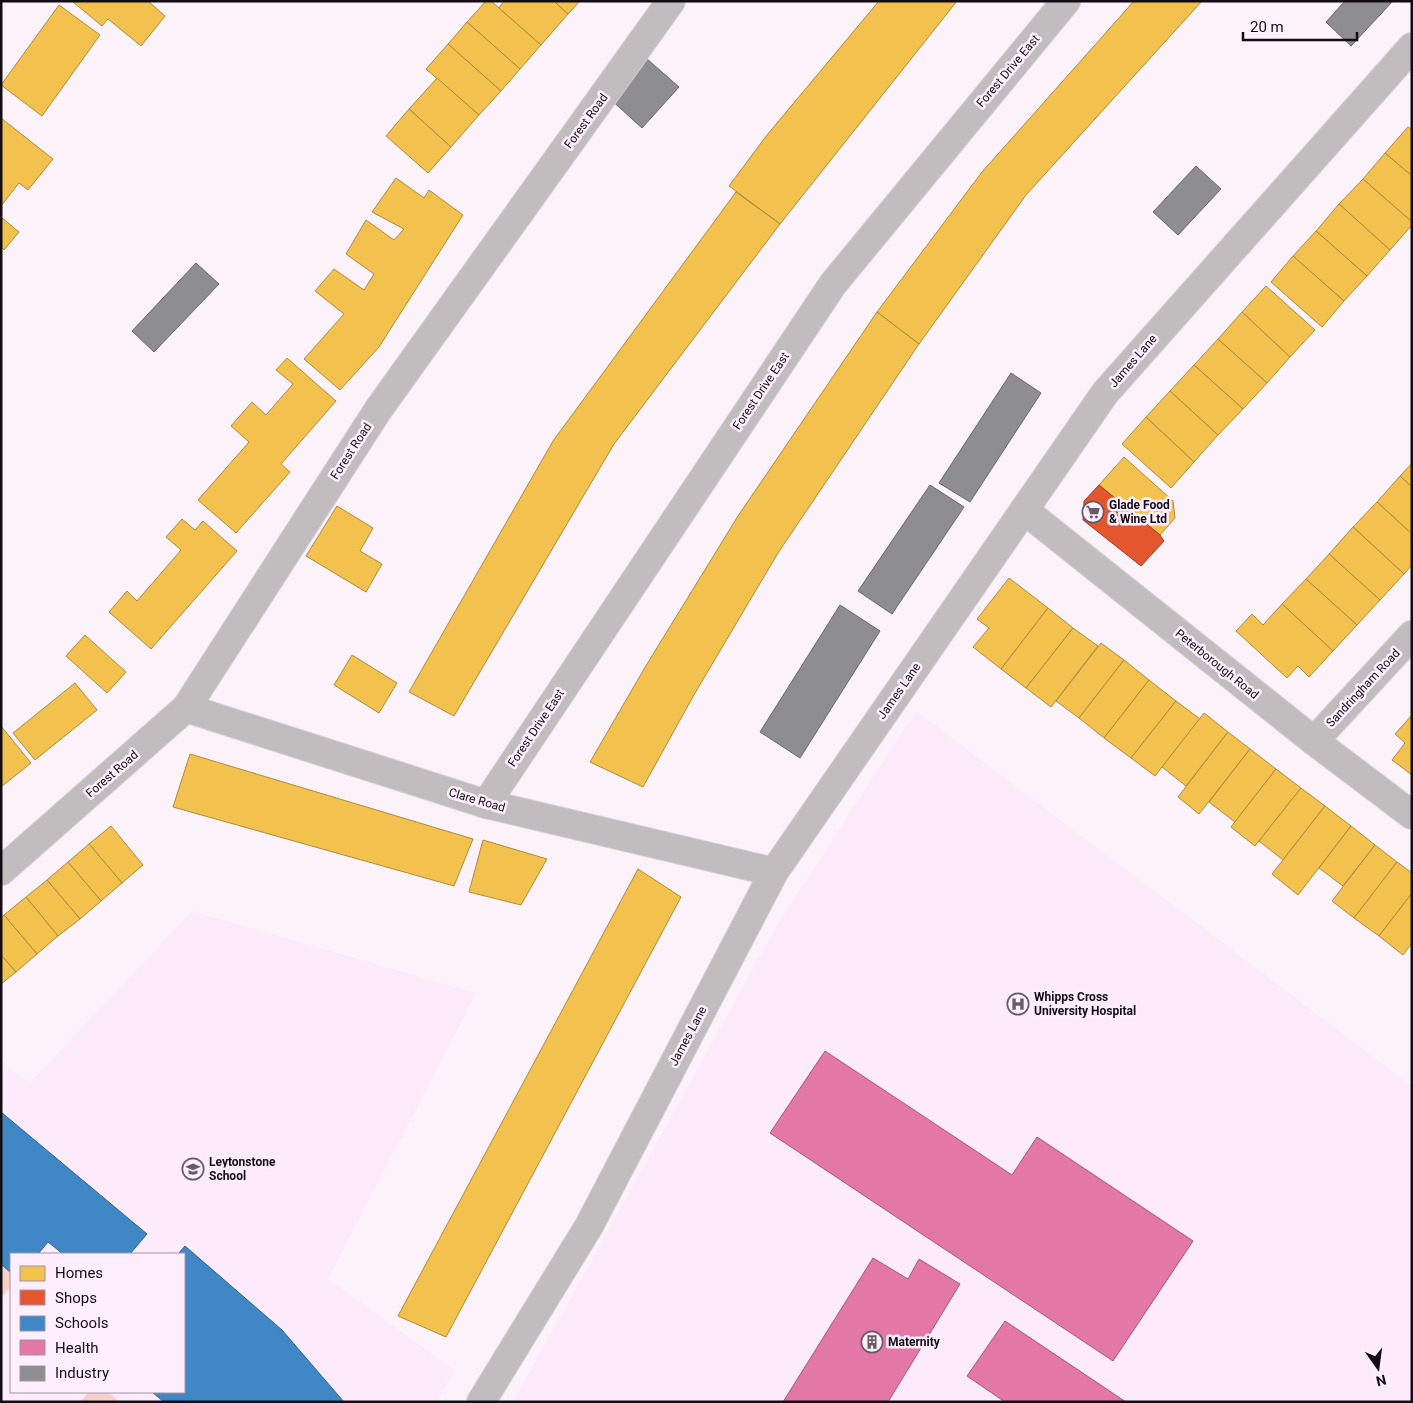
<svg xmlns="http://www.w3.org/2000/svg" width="1413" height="1403" viewBox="0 0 1413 1403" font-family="Roboto,sans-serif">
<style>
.built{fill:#fdeafb}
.green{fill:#fdcdc7}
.forest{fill:#f7d0cd}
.homes{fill:#f2c14e;stroke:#af8b3c}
.shops{fill:#e4572e;stroke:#a54026}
.schools{fill:#3f88c5;stroke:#326390}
.health{fill:#e377a8;stroke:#a5577b}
.industry{fill:#8d8d92;stroke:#68666c}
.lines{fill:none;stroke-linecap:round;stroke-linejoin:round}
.minor-casing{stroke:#d6ced4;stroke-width:30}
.minor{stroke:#c1bcbe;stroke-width:28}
.labels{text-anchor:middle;stroke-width:5;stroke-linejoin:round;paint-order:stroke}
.street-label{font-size:12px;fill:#130c13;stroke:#ffeffe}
.poi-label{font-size:12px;font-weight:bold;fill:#130c13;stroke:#ffeffe;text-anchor:start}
</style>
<rect width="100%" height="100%" fill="#fcf2fa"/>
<g class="built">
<path d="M 916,711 L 1412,1086 L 1412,1402 L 513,1402 L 779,922 Z"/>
<path d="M 192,911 L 476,993 L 328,1279 L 454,1370 L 437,1402 L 120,1402 L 108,1392 L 184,1392 L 184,1254 L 11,1254 L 11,1392 L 89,1392 L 80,1402 L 1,1402 L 1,1061 L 30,1083 Z"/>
</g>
<path class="green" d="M 1,1264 L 11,1273 L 11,1286 L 1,1298 Z"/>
<path class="forest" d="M 89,1392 L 108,1392 L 120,1402 L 80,1402 Z"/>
<g class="homes">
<path d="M 72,1 L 148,1 L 165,16 L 141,46 L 108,19 L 102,26 Z"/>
<path d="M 486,1 L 491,1 L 541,45 L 520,69 L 467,22 Z"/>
<path d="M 504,1 L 554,1 L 568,14 L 541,45 L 499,8 Z"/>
<path d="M 554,1 L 580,1 L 568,14 Z"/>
<path d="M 879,1 L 957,1 L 780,224 L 729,186 L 767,135 Z"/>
<path d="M 1134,1 L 1202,1 L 1026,195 L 919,344 L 877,312 L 982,172 Z"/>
<path d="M 59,5 L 100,35 L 42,116 L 1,85 Z"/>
<path d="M 467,22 L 520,69 L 501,91 L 448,44 Z"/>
<path d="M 448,44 L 501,91 L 479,115 L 426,69 Z"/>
<path d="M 437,78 L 479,115 L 451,147 L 409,109 Z"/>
<path d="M 409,109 L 451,147 L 428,173 L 386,136 Z"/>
<path d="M 1,118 L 53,159 L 28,190 L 19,183 L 1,206 Z"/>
<path d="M 1408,127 L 1412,130 L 1412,176 L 1385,153 Z"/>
<path d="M 1385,153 L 1412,176 L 1412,222 L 1363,179 Z"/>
<path d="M 396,178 L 424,198 L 429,190 L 463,215 L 379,347 L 340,390 L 304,359 L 344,314 L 315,291 L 334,269 L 364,290 L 374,274 L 346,254 L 366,220 L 394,240 L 404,229 L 372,212 Z"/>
<path d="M 1363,179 L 1412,222 L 1412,225 L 1390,250 L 1339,204 Z"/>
<path d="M 736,192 L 780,224 L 614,444 L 454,716 L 409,692 L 553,441 Z"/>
<path d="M 1339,204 L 1390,250 L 1367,276 L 1316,231 Z"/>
<path d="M 1,217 L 19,232 L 4,250 L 1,247 Z"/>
<path d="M 1316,231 L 1367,276 L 1344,301 L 1293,256 Z"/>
<path d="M 1293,256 L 1344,301 L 1322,327 L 1271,282 Z"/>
<path d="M 1266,286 L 1315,330 L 1290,357 L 1242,312 Z"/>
<path d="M 877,312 L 919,344 L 778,553 L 695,693 L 643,787 L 590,762 L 647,664 L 738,516 Z"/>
<path d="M 1242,312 L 1290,357 L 1267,383 L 1218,339 Z"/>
<path d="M 1218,339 L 1267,383 L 1243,409 L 1194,365 Z"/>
<path d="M 287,358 L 336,401 L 281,464 L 290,472 L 236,533 L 198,500 L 249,442 L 231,426 L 252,402 L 266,415 L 293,384 L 276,370 Z"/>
<path d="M 1194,365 L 1243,409 L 1218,435 L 1170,391 Z"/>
<path d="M 1170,391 L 1218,435 L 1194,462 L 1146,417 Z"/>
<path d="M 1146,417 L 1194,462 L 1171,488 L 1122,444 Z"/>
<path d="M 1124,457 L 1173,501 L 1175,518 L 1160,535 L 1099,485 Z"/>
<path d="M 1412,463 L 1412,487 L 1400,476 Z"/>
<path d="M 1400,476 L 1412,487 L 1412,534 L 1377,502 Z"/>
<path d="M 1377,502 L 1412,534 L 1412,565 L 1404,574 L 1353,527 Z"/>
<path d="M 337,506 L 373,528 L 360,551 L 382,564 L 366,592 L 306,556 Z"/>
<path d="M 182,519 L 195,530 L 203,521 L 237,551 L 151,649 L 109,612 L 127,591 L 137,601 L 181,550 L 166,537 Z"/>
<path d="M 1353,527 L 1404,574 L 1380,600 L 1329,554 Z"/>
<path d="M 1329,554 L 1380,600 L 1357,625 L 1306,579 Z"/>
<path d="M 1009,578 L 1048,608 L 1001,669 L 973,647 L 989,628 L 977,619 Z"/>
<path d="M 1306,579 L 1357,625 L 1333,651 L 1282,604 Z"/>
<path d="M 1282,604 L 1333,651 L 1309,677 L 1298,666 L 1287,678 L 1236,631 L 1252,614 L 1263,625 Z"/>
<path d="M 1048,608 L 1073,628 L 1026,688 L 1001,669 Z"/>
<path d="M 1073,628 L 1098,646 L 1051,707 L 1026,688 Z"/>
<path d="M 85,635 L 126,672 L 107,693 L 66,656 Z"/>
<path d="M 1101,643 L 1124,660 L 1079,718 L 1056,701 Z"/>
<path d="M 352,655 L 397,683 L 379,713 L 334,685 Z"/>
<path d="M 1124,660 L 1149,680 L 1104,738 L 1079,718 Z"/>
<path d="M 1149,680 L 1176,701 L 1131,758 L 1104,738 Z"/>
<path d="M 75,683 L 97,710 L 35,760 L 13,733 Z"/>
<path d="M 1176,701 L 1200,719 L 1155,776 L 1131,758 Z"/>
<path d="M 1204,713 L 1228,732 L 1186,786 L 1162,767 Z"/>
<path d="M 1412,715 L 1412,775 L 1392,760 L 1405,743 L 1395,734 Z"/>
<path d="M 1,726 L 31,763 L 1,787 Z"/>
<path d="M 1228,732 L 1250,749 L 1199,814 L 1178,797 Z"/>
<path d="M 1250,749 L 1276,769 L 1235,822 L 1209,802 Z"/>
<path d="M 190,754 L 473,839 L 454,886 L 173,807 Z"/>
<path d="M 1276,769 L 1301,788 L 1255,846 L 1231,827 Z"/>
<path d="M 1301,788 L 1325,806 L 1283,860 L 1259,841 Z"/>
<path d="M 1325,806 L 1351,826 L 1298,895 L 1272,874 Z"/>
<path d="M 111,826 L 143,865 L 122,883 L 89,844 Z"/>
<path d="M 1351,826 L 1375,845 L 1343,886 L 1319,868 Z"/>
<path d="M 483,840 L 547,859 L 521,905 L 469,892 Z"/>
<path d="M 89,844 L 122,883 L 101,901 L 68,862 Z"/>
<path d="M 1375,845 L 1397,862 L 1354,918 L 1332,901 Z"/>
<path d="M 68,862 L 101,901 L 80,919 L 47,880 Z"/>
<path d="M 1397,862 L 1412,873 L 1412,893 L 1379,936 L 1354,918 Z"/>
<path d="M 638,869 L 681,897 L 446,1337 L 398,1316 Z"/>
<path d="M 47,880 L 80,919 L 58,936 L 26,897 Z"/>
<path d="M 1412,893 L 1412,943 L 1403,955 L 1379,936 Z"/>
<path d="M 26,897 L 58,936 L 37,954 L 4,915 Z"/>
<path d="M 4,915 L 37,954 L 16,972 L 1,955 L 1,918 Z"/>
<path d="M 1,955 L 16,972 L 1,984 Z"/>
</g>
<path class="shops" d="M 1099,485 L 1160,535 L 1164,541 L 1141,566 L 1083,520 L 1084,501 Z"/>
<g class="schools">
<path d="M 1,1112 L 147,1234 L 130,1254 L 63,1254 L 48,1242 L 38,1254 L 11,1254 L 11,1273 L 1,1264 Z"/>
<path d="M 185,1246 L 282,1330 L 344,1402 L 164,1402 L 152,1392 L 184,1392 L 184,1254 L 178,1254 Z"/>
</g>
<g class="health">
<path d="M 825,1051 L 1012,1175 L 1037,1137 L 1193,1241 L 1113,1361 L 770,1133 Z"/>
<path d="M 873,1258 L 908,1279 L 919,1259 L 960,1284 L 888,1402 L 783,1402 Z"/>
<path d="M 1005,1321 L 1126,1402 L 1005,1402 L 967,1376 Z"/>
</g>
<g class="industry">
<path d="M 1345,1 L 1393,1 L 1351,46 L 1326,22 Z"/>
<path d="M 646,58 L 679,87 L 642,128 L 609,98 Z"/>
<path d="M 1196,166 L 1221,189 L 1178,235 L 1153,212 Z"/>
<path d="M 196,263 L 219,284 L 154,352 L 132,331 Z"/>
<path d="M 1011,373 L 1041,393 L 970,502 L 939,483 Z"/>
<path d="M 930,485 L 964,507 L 892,614 L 858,591 Z"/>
<path d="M 840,605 L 880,631 L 800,758 L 760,732 Z"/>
</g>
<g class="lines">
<g class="minor-casing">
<g id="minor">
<path d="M 1024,510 L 1314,741 L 1412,815"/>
<path d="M 186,708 L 486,804 L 774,872"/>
<path d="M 1314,741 L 1412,635"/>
<path d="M 486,804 L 833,284 L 1066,1"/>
<path d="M 1,871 L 186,708 L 378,410 L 671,1"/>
<path d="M 481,1402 L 589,1226 L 774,872 L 1105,393 L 1412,47"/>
</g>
</g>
<use href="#minor" class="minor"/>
</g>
<defs>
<g id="supermarket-ring" transform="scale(1.125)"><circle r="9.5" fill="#ffeffe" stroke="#655c64" stroke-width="1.5"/><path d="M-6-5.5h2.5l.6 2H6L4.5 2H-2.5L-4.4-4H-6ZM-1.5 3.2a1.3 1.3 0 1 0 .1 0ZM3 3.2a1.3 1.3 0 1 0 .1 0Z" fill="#655c64"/></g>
<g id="hospital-ring" transform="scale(1.125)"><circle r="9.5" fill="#ffeffe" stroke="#655c64" stroke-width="1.5"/><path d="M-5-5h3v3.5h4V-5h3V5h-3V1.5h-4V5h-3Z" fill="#655c64"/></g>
<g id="school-ring" transform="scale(1.125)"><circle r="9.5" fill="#ffeffe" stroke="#655c64" stroke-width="1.5"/><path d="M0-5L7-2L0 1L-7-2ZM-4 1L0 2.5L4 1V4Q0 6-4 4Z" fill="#655c64"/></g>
<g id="building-ring" transform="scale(1.125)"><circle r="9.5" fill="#ffeffe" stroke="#655c64" stroke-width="1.5"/><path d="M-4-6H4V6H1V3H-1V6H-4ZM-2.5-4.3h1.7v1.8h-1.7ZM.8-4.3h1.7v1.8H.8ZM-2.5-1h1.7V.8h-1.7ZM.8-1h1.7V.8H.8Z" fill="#655c64"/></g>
</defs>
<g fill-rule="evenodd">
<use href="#supermarket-ring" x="1093" y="512"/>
<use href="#hospital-ring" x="1018" y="1004"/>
<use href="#school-ring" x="193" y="1169"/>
<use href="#building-ring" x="872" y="1342"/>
</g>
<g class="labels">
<g class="street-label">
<text transform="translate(1008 71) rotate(-50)" y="4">Forest Drive East</text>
<text transform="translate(586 121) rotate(-54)" y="4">Forest Road</text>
<text transform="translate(1133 361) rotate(-49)" y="4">James Lane</text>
<text transform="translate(761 391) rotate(-56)" y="4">Forest Drive East</text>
<text transform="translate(351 451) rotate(-57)" y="4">Forest Road</text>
<text transform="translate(1217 664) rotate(39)" y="4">Peterborough Road</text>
<text transform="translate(1363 688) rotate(-47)" y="4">Sandringham Road</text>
<text transform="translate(899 691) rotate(-55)" y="4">James Lane</text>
<text transform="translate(536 728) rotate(-56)" y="4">Forest Drive East</text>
<text transform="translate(112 774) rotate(-41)" y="4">Forest Road</text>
<text transform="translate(477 800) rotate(16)" y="4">Clare Road</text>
<text transform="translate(688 1036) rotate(-62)" y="4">James Lane</text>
</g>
<g class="poi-label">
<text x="1109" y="509">Glade Food<tspan x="1109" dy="14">&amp; Wine Ltd</tspan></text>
<text x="1034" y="1001">Whipps Cross<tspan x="1034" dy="14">University Hospital</tspan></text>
<text x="209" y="1166">Leytonstone<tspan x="209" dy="14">School</tspan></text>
<text x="888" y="1346">Maternity</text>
</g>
</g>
<rect width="1413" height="1403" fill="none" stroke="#130c13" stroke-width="5"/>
<rect x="10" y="1253" width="175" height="140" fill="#ffeffe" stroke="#a194a0"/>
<rect x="20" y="1266" width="25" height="15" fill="#f2c14e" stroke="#a194a0"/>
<text x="55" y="1278" font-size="15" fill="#130c13">Homes</text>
<rect x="20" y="1290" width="25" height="15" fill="#e4572e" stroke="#a194a0"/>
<text x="55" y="1303" font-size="15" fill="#130c13">Shops</text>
<rect x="20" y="1316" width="25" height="15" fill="#3f88c5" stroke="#a194a0"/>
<text x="55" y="1328" font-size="15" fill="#130c13">Schools</text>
<rect x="20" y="1340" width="25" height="15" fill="#e377a8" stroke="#a194a0"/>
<text x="55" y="1353" font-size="15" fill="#130c13">Health</text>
<rect x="20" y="1366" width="25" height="15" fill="#8d8d92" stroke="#a194a0"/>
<text x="55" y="1378" font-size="15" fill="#130c13">Industry</text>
<g transform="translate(1378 1368) rotate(166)" stroke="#ffeffe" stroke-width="4" paint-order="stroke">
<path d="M0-4L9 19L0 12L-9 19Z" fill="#130c13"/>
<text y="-8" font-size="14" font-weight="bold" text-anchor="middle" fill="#130c13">N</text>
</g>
<path d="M1243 32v8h114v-8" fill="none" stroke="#130c13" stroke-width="2.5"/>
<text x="1250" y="32" font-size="15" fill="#130c13" stroke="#ffeffe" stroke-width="4" paint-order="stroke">20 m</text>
</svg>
